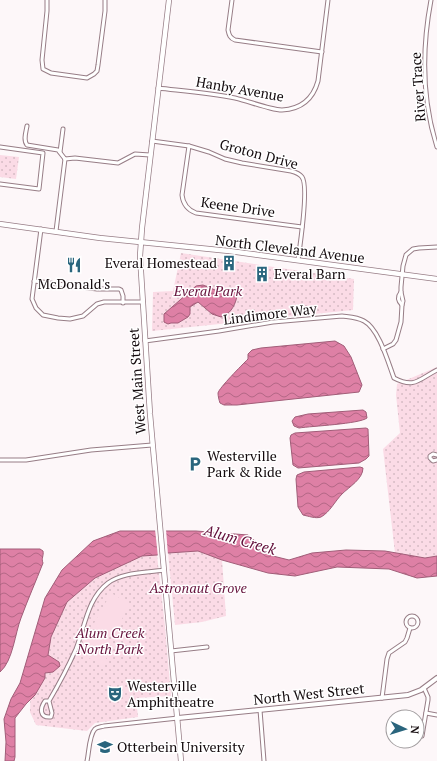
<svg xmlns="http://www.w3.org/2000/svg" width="437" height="761" viewBox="0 0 437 761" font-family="'PT Serif',serif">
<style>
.grass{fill:url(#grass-dots)}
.pitch{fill:#fbdbe6}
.water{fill:url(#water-waves);stroke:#a15d78}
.pier{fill:#fdf7f9}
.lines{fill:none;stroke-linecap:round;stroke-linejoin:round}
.minor-casing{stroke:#977d86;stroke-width:5}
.tertiary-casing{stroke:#977d86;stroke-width:6}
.secondary-casing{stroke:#977d86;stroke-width:6}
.minor{stroke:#fff;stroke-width:3}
.tertiary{stroke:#fff;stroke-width:4}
.secondary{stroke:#fff;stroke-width:4.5}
.labels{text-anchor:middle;stroke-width:3;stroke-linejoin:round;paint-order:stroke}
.street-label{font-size:14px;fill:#140b0e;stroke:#fff}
.poi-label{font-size:14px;fill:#140b0e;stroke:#fff;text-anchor:start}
.park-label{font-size:14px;font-style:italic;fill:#66123c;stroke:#fff}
.water-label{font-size:15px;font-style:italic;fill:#620d39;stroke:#fff}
</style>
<defs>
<pattern id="grass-dots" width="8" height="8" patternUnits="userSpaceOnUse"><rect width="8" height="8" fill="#fbdbe6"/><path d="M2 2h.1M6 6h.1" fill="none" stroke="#d6bbc4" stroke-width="1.8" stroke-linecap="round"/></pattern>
<pattern id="water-waves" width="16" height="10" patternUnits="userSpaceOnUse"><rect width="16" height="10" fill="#de80a5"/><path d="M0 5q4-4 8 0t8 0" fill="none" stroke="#b36785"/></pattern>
</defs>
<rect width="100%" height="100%" fill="#fdf7f9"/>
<g class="grass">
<path d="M 0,155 L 19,157 L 16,179 L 0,177 Z"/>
<path d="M 181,253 L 354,279 L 353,310 L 152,331 L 153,292 L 173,291 Z"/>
<path d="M 437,367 L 437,556 L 425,558 L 395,553 L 383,449 L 400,433 L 396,395 L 397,384 Z"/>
<path d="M 198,551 L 222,560 L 226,616 L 202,622 L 175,625 L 168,553 Z"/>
<path d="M 157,555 L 165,626 L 171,696 L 136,698 L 138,717 L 95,723 L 87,731 L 36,725 L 30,712 L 31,680 L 59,662 L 48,655 L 51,637 L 67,602 L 95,578 L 142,556 Z"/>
</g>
<g class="pitch">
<path d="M 111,593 L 130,604 L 113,636 L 93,625 Z"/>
<path d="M 90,632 L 100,632 L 108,638 C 111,649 110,655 102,664 L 84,656 Z"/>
</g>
<g class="water">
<path d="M 203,285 L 215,290 L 232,290 L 237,294 C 237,300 233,310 227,314 C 226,315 223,316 221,317 L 212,314 L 198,302 L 190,307 L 190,314 L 188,317 L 178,323 L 171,323 L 168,324 L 164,322 L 164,314 L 196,286 Z"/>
<path d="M 335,341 L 344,346 L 351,357 L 362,385 L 359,392 L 237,405 L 224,405 L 220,403 C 219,400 218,396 218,393 C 219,388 242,365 248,359 L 248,354 L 252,350 L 261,348 Z"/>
<path d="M 363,410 L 366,412 L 367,418 C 359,424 312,426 299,428 L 294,426 L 292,421 L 295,417 L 308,414 Z"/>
<path d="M 366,428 L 368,429 L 369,456 L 366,459 L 359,463 L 298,468 L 293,465 L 290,438 L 291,435 L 295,433 Z"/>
<path d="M 360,467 L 363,468 C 363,479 349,487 342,494 C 335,501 330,512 321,517 C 316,519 308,516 303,515 L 298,507 L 296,479 L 297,475 L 304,472 Z"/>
<path d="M 120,531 L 196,531 L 248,535 L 273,556 L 289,560 L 312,553 L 346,550 L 385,551 L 425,558 L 437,556 L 437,576 L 417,578 L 389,569 L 337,567 L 295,576 L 268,573 L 222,560 L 198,551 L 168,553 L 157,555 L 142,556 L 95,578 L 67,602 L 51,637 L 48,655 L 59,662 L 60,666 L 53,672 L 45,673 L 45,678 L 35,695 L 26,704 L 15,718 L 15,757 L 14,761 L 5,761 L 6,742 L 4,719 L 11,699 L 20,683 L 45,598 L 62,570 L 93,541 Z"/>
<path d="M 0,549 L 40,549 L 43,551 C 44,556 41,558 43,563 C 36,581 28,599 21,618 C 15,633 13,661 0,672 Z"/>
</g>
<path class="pier" d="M 155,529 L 166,529 L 168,555 L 158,557 Z"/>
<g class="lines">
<g class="minor-casing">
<g id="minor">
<path d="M 47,0 L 47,11 L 42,60 L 43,69 L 51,73 L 87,78 L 94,74 L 97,71 L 98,65 L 105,11 L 105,0"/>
<path d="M 232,0 L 228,30 C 229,35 230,38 235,40 L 322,52"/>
<path d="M 431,0 C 422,48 422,100 437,147"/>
<path d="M 158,88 C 184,91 209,93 235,98 C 247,101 258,105 270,108 C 274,109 279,110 282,110 C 301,109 313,99 318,81 L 328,0"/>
<path d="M 27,126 C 26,132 23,140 27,145 L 58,150 L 65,159"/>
<path d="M 152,141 L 189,146 L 209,152 L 225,159 L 242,163 L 291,171 C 295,172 299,173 302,177 C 309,186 300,246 298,260"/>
<path d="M 189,146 L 182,195 C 183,204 188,210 196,213 L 302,227"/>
<path d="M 0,147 L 43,153 L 39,189 L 0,184"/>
<path d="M 60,152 L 63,129"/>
<path d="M 65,159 L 75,158 L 118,163 L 135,154 L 150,155"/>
<path d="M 41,229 L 32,299 L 36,308 L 43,315 L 58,318 L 70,319 L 83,316 L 97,304 L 104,302 L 143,302"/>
<path d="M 56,231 L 65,159"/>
<path d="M 34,281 L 97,289 L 119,289 L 121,290 L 123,296 L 123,303"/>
<path d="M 401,292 C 397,297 398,301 402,305"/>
<path d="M 145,341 L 219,331 L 273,322 L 342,316 C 350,317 357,317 364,321 C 379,329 388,362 394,378 C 415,389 419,379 437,370"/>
<path d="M 383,349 L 393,344 L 396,340 L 401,322 L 402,305 L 403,301 L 401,292 L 401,287 L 403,266 L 406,255 L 413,249 L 419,248 L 437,247"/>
<path d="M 437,455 L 433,454 L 430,456 L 430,458 L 433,461 L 437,460"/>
<path d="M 0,460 L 26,460 L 91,450 L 152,445"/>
<circle cx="412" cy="622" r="6"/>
<path d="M 171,651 L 207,647"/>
<path d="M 382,698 L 387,659 L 389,653 L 405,642 L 407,638 L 410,628"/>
<path d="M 49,701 L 52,713 L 51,717 C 39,718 40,708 45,701 L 49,701 C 59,684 68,667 76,649 C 85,627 87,599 108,583 C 123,572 146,573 164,570"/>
<path d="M 260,710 L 264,761"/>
<path d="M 426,713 L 437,715"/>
<path d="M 422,736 L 428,700 L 428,697 L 424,688"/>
<path d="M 87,761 C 89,753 89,735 95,729 C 97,727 101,727 104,726 L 178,718"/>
</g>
</g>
<g class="tertiary-casing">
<path id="tertiary" d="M 178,718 L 408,695 L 421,690 L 437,678"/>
</g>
<g class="secondary-casing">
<g id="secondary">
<path d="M 169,0 L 142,228 L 140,256 L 150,414 L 181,761"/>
<path d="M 0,224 L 100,238 L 229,251 L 437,279"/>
</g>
</g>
<use href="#minor" class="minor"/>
<use href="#tertiary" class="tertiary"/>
<use href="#secondary" class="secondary"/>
</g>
<defs>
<g id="building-bare" transform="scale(1.2)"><path d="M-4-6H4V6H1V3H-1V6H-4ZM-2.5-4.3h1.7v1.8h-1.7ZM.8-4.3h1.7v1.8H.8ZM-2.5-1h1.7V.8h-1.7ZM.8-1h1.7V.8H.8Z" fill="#2a657d" stroke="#fff" stroke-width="2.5" paint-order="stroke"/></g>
<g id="restaurant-bare" transform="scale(1.2)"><path d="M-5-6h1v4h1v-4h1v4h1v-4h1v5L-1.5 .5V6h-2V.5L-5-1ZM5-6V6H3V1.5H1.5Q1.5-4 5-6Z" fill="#2a657d" stroke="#fff" stroke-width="2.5" paint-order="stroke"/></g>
<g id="parking-bare" transform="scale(1.2)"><path d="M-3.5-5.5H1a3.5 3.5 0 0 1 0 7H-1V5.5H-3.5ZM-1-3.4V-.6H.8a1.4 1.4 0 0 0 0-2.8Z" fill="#2a657d" stroke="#fff" stroke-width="2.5" paint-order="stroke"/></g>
<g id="theatre-bare" transform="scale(1.2)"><path d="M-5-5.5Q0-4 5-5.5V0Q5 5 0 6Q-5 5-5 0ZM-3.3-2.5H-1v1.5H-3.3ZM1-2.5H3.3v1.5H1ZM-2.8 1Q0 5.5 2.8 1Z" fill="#2a657d" stroke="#fff" stroke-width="2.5" paint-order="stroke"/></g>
<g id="university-bare" transform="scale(1.2)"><path d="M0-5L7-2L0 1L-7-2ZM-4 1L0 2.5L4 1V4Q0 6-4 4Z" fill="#2a657d" stroke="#fff" stroke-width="2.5" paint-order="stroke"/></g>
</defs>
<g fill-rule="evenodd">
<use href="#building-bare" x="229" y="263"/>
<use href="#restaurant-bare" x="74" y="265"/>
<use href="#building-bare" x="262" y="274"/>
<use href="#parking-bare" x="195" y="464"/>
<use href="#theatre-bare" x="115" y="694"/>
<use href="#university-bare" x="105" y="747"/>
</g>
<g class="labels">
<g class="street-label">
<text transform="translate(418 87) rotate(-94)" y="5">River Trace</text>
<text transform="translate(240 89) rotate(10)" y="5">Hanby Avenue</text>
<text transform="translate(259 154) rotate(15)" y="5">Groton Drive</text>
<text transform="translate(238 207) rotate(8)" y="5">Keene Drive</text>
<text transform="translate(290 249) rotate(7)" y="5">North Cleveland Avenue</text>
<text transform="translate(270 314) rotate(-7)" y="5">Lindimore Way</text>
<text transform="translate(137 381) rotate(-94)" y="5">West Main Street</text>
<text transform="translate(309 694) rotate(-6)" y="5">North West Street</text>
</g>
<g class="poi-label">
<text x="217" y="268" text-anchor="end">Everal Homestead</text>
<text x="274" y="279">Everal Barn</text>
<text x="74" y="289" text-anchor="middle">McDonald's</text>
<text x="207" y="461">Westerville<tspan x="207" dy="16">Park &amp; Ride</tspan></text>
<text x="127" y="691">Westerville<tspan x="127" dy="16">Amphitheatre</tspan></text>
<text x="117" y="752">Otterbein University</text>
</g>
<g class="park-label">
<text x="208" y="296">Everal Park</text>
<text x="198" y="593">Astronaut Grove</text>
<text x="110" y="638">Alum Creek<tspan x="110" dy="16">North Park</tspan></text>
</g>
<g class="water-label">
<text transform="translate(240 540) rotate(16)" y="5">Alum Creek</text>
</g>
</g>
<g transform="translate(405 729) rotate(94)"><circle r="19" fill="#ffffff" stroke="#a19d9f"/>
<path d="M0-3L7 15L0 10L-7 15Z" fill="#2a657d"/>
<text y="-6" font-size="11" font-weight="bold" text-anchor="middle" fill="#140b0e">N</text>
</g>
</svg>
